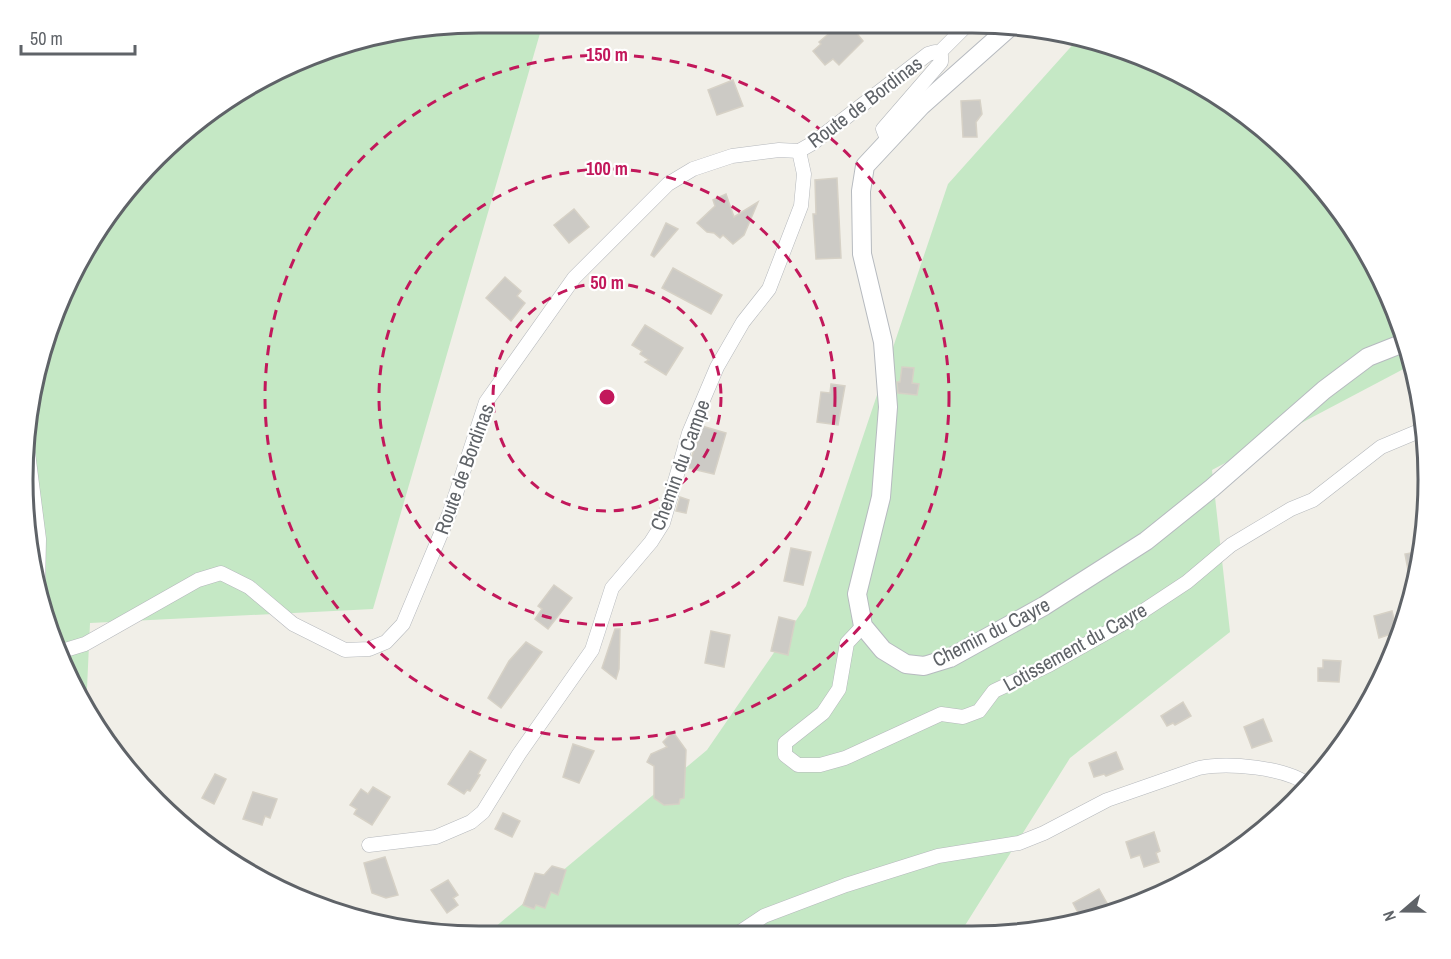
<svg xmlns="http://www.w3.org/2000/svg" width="1451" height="959" viewBox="0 0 1451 959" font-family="'Archivo Narrow',sans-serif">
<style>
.green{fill:#c5e8c5}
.building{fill:#cccac5;stroke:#d6d1c6;stroke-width:1.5}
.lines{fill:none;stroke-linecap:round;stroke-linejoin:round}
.street-casing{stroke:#b5b8bc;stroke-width:15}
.secondary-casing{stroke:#b6babf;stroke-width:20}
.street{stroke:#fff;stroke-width:14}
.secondary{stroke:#fff;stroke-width:18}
.ring{fill:none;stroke:#c2185b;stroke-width:3;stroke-dasharray:10 8}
.labels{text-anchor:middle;stroke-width:4.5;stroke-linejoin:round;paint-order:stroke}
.street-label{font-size:20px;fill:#5f6368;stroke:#fff}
.rim{fill:none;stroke:#5f6368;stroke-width:3}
.centre{fill:#c2185b;stroke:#fff;stroke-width:3}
.ring-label{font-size:18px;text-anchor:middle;font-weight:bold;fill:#c2185b;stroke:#fff;stroke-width:4.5;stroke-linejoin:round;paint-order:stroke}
</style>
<rect width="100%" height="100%" fill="#f1efe8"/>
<g class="green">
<path d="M 480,23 L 543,23 L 373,609 L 90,623 L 86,710 L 31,569 L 24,449 L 57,305 L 117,201 L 225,100 L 333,47 Z"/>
<path d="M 1077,40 L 1173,69 L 1273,136 L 1334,202 L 1382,278 L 1413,364 L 1212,470 L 1230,632 L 1070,758 L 959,935 L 488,933 L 707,750 L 806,606 L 948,184 Z"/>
</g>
<g class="building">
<path d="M 839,25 L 850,25 L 863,41 L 839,65 L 833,59 L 825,65 L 813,51 L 821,44 L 819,42 Z"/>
<path d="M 733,80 L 743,106 L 717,115 L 708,90 Z"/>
<path d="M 980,100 L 982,114 L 976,122 L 977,137 L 963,137 L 961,101 Z"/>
<path d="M 837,178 L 841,258 L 816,259 L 813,214 L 816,214 L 815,180 Z"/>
<path d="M 726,194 L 734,217 L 758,202 L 744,235 L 733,244 L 723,235 L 720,238 L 714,233 L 707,232 L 697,223 L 715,206 L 713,200 Z"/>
<path d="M 574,209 L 589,227 L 569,243 L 554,225 Z"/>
<path d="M 666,223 L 678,229 L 654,257 L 651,255 Z"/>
<path d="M 673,268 L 722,295 L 711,314 L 662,288 Z"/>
<path d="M 505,277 L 521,291 L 517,296 L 525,303 L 511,321 L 486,298 Z"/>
<path d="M 645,325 L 683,348 L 666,375 L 645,362 L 649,360 L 640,354 L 642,351 L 632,345 Z"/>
<path d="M 902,367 L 914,368 L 912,383 L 919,384 L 917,395 L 898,393 L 897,382 L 900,382 Z"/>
<path d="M 831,384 L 845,386 L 838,425 L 817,422 L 821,392 L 830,393 Z"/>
<path d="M 702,426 L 726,433 L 714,474 L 688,468 Z"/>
<path d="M 680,497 L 689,500 L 686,513 L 676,511 Z"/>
<path d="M 791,548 L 811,552 L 803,585 L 784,581 Z"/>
<path d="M 1422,551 L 1419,564 L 1412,591 L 1405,554 Z"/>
<path d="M 554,585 L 572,598 L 548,629 L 535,619 L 542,609 L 538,606 Z"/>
<path d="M 1392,611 L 1397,632 L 1379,638 L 1374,616 Z"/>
<path d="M 779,617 L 795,621 L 788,655 L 771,651 Z"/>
<path d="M 615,629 L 620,629 L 619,669 L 616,679 L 602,668 Z"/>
<path d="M 711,631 L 730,635 L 724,667 L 705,663 Z"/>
<path d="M 526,642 L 542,652 L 501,708 L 488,698 L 509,661 Z"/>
<path d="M 1323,660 L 1341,661 L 1339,682 L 1318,681 L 1318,668 L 1323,668 Z"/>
<path d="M 1183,702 L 1191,716 L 1175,725 L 1173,723 L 1167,726 L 1161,716 Z"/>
<path d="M 1263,719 L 1272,741 L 1252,748 L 1244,727 Z"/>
<path d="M 673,732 L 686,750 L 684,798 L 680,799 L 679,804 L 664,805 L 654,798 L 654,766 L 647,762 L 651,754 L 667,747 L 663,742 Z"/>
<path d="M 573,744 L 594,751 L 579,783 L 563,777 Z"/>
<path d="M 470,751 L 486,760 L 478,774 L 480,775 L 470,791 L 467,790 L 464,794 L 448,784 Z"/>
<path d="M 1116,752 L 1123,769 L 1106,776 L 1104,774 L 1094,777 L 1089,763 Z"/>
<path d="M 215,774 L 226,779 L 214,804 L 202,798 Z"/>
<path d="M 373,787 L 390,797 L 372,825 L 354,814 L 357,809 L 350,805 L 361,789 L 368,794 Z"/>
<path d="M 253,792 L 277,799 L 270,818 L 265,816 L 262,825 L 243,819 Z"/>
<path d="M 503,813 L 520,821 L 512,837 L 495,829 Z"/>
<path d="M 1154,832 L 1160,851 L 1156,853 L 1159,862 L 1144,867 L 1140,855 L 1131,858 L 1126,842 Z"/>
<path d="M 385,857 L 398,895 L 386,898 L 372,893 L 364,863 Z"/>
<path d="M 552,866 L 566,870 L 558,895 L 551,892 L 545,908 L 536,905 L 534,909 L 523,905 L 535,873 L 544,875 Z"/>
<path d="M 448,880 L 458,895 L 453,898 L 458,905 L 447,913 L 431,890 Z"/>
<path d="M 1099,889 L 1112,912 L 1083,922 L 1073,903 Z"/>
</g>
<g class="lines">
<g class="street-casing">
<g id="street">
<path d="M 938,54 L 966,26"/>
<path d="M 26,437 L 39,539 L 38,587"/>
<path d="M 863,626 L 847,643 L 839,689 L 823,713 L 785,743 L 785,755 L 798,765 L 820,765 L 845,758 L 941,714 L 963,717 L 979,711 L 994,691 L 1049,665 L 1131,619 L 1187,582 L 1231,545 L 1291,509 L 1313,500 L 1381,447 L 1424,429"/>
<path d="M 62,651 L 85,644 L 198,580 L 221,573 L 249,587 L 293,624 L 345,650 L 369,649 L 386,642 L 403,624 L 450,512 L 486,402 L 574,278 L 668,184 L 693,169 L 732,156 L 779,150 L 799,151 L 813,143 L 928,54 L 935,52 L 941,56 L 941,62 L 883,129 L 887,139"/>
<path d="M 369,845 L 436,837 L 471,822 L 483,812 L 519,754 L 592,650 L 612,588 L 651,542 L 663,523 L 689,433 L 717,367 L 743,322 L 769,289 L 801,206 L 804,174 L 799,151"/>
<path d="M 737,934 L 764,916 L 846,885 L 938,856 L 1019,843 L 1044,833 L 1107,800 L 1199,768 C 1227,762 1287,767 1310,786"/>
</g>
</g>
<g class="secondary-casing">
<path id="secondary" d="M 1011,26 L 921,106 L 865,166 L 861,191 L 862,254 L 883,342 L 888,407 L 881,497 L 857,594 L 863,626 L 883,650 L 906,664 L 924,666 L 950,658 L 1044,606 L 1146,541 L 1212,488 L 1324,390 L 1368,357 L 1406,342"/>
</g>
<use href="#street" class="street"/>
<use href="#secondary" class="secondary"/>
</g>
<g class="ring">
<circle cx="607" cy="397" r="114"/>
<circle cx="607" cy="397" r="228"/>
<circle cx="607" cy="397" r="342"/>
</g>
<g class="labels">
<g class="street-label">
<text transform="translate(865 102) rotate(-37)" y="7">Route de Bordinas</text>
<text transform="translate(680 465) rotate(-70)" y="7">Chemin du Campe</text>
<text transform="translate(464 469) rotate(-70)" y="7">Route de Bordinas</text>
<text transform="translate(991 632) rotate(-27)" y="7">Chemin du Cayre</text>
<text transform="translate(1075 647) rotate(-29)" y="7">Lotissement du Cayre</text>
</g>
</g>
<path d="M0 0H1451V959H0ZM479 33H972A446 446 0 0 1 1418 479V480A446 446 0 0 1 972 926H479A446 446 0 0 1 33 480V479A446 446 0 0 1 479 33Z" fill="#fff" fill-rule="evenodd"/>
<path class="rim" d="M479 33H972A446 446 0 0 1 1418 479V480A446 446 0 0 1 972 926H479A446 446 0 0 1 33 480V479A446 446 0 0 1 479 33Z"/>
<circle cx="607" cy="397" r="9" class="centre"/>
<g class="ring-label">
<text x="607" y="61">150 m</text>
<text x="607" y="175">100 m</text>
<text x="607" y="289">50 m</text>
</g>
<g transform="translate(1403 911) rotate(250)" stroke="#ffffff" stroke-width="4.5" paint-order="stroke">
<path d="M0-4.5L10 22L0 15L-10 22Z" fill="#5f6368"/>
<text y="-9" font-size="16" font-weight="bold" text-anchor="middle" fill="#5f6368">N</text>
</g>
<path d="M21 45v9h114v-9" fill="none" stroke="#5f6368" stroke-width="3"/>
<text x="30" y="45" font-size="18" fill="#5f6368" stroke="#ffffff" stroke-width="4.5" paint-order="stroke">50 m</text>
</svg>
